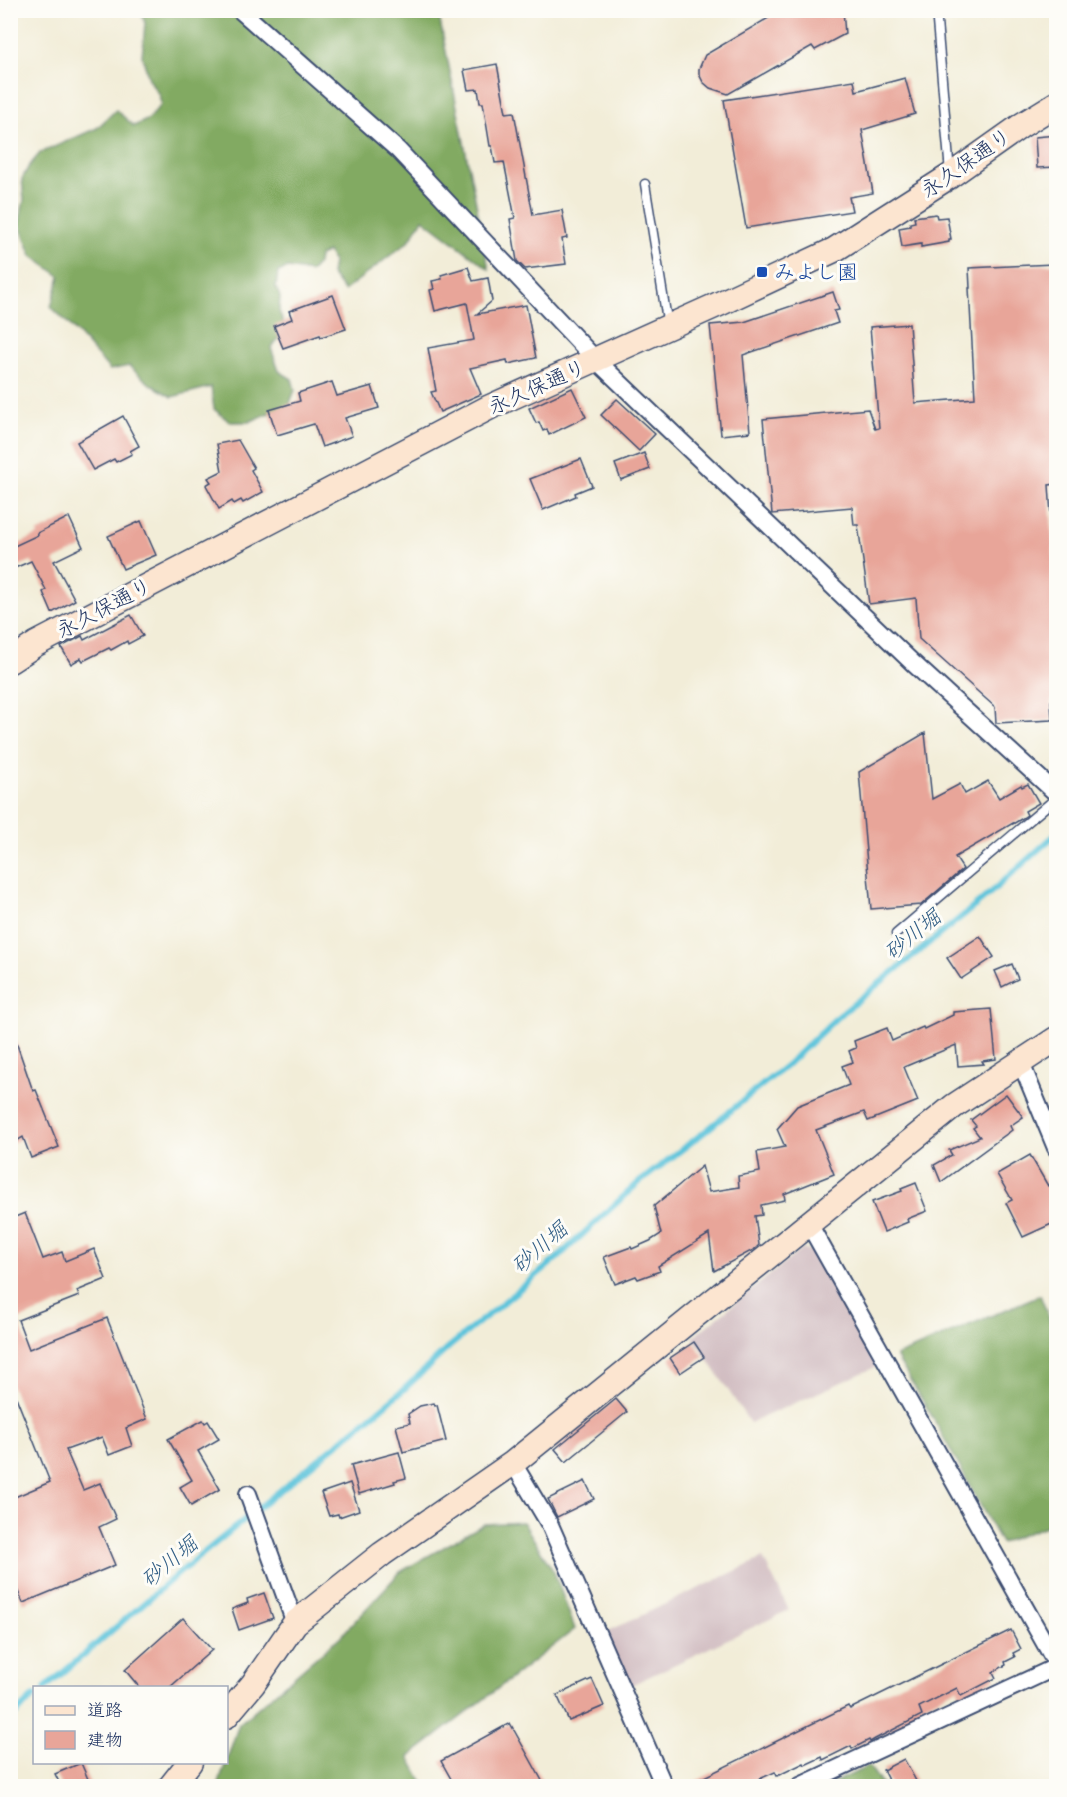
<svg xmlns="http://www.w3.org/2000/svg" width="1067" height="1797" viewBox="0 0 1067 1797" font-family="Mali,'Klee One',sans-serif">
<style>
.industrial{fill:#d2bec2}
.forest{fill:#82aa62;stroke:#4e6c60;stroke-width:1.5}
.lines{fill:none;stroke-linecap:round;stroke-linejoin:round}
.stream{stroke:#5dc4db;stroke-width:6}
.building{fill:#e8a599}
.lane-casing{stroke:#3b4c70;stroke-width:11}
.street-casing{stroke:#3b4c70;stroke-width:20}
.secondary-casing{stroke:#3b4c70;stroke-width:27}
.lane{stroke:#fff;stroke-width:8}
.street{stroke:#fff;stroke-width:16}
.secondary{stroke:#fce5d0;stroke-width:24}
.transit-dot{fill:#1a4fb4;stroke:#fdfcf7;stroke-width:2}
.labels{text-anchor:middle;stroke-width:6;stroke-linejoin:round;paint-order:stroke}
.street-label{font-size:21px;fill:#1b2f5e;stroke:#fdfcf7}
.transit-label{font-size:21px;fill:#164399;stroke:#fdfcf7;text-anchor:start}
.water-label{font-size:22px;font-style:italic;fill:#2f5c84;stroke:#fdfcf7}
</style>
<rect width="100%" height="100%" fill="#fdfcf7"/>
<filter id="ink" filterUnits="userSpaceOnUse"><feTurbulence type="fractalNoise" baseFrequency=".0167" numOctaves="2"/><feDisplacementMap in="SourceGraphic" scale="12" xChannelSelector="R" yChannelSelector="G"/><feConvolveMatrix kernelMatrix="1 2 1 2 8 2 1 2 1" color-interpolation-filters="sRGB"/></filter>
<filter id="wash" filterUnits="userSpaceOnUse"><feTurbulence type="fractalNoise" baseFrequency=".008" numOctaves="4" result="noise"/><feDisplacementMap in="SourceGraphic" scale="24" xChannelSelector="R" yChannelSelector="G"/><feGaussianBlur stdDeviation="1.35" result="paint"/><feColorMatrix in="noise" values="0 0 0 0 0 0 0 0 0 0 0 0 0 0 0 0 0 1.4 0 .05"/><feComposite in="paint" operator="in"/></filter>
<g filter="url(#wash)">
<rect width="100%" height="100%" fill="#f2edd8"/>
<g class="industrial">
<path d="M 802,1249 L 816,1251 L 880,1365 L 750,1423 L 693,1337 Z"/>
<path d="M 763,1558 L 789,1610 L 627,1687 L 604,1633 Z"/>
</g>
<g class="forest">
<path d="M 141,11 L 438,11 L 489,269 L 423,219 L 409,241 L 344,291 L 331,274 L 333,262 L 328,252 L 319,256 L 318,264 L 310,272 L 288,268 L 278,272 L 276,287 L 280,297 L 279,311 L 284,324 L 283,333 L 271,348 L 279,371 L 292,379 L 295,390 L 288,408 L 269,413 L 249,422 L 230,422 L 214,409 L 211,387 L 172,397 L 150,384 L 129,366 L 110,370 L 69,324 L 51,307 L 60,276 L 32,256 L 19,224 L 24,200 L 22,179 L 29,166 L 40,153 L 97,128 L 116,110 L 134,126 L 149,119 L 161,104 L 159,95 L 149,79 L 142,56 L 145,23 Z"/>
<path d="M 1040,1295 L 1056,1335 L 1056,1522 L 1001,1543 L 933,1418 L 896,1356 Z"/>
<path d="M 523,1522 L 554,1572 L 575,1629 L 409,1757 L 425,1786 L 218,1786 L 239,1724 L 342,1635 L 400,1572 L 484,1524 Z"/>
<path d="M 869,1766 L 883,1786 L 827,1786 Z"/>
</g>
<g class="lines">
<g class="stream">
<path d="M 45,1688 L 179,1573 L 401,1392 L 449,1347 L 555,1260 L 637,1184 L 707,1130 L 789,1063 L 835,1019 L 981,901 L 1056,834"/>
<path d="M 10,1719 L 34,1696"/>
</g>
</g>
<g id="blocks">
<g class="building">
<path d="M 782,10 L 843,10 L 845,34 L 815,50 L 812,46 L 728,94 L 710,88 L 703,82 L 699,74 L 699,69 L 705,55 Z"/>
<path d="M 497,64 L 506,113 L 514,112 L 533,215 L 562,210 L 567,238 L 562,239 L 566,264 L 525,269 L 517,261 L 510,219 L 515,218 L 504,162 L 495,163 L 492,146 L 490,146 L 483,103 L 480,103 L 478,89 L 468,90 L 464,70 Z"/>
<path d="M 905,78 L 915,114 L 862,130 L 873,193 L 849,197 L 852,211 L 746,228 L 724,100 L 854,80 L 856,91 Z"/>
<path d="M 1056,135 L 1056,167 L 1037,168 L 1035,137 Z"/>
<path d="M 936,214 L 937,218 L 947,217 L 951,239 L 949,239 L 949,242 L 921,247 L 921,244 L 902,247 L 899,228 L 910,226 L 910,223 L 915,222 L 914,217 Z"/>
<path d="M 1054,264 L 1056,283 L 1056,484 L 1049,485 L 1056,590 L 1056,700 L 1051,701 L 1052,720 L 996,723 L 995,707 L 919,639 L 916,598 L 869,604 L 858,525 L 854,525 L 852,507 L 772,514 L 763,419 L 868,409 L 875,429 L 879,428 L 870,327 L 909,324 L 915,403 L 975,398 L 969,288 L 970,288 L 969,268 Z"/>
<path d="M 468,267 L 473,281 L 488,278 L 492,301 L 477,314 L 526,305 L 536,358 L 508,364 L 507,360 L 470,368 L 481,394 L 440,412 L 431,392 L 436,391 L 428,348 L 474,340 L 467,303 L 435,311 L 430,290 L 434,289 L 432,281 L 442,279 L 441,275 Z"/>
<path d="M 833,292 L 839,310 L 834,311 L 838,323 L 743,355 L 750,432 L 721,435 L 710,325 L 744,322 Z"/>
<path d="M 333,295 L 346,329 L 321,337 L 320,335 L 283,348 L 274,326 L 292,319 L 289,311 Z"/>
<path d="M 332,382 L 337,396 L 372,386 L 379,408 L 345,418 L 352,436 L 322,447 L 314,424 L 277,435 L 269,410 L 300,401 L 298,393 Z"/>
<path d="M 572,388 L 586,417 L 549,435 L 547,429 L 543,431 L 539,422 L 536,423 L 529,408 Z"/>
<path d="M 617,399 L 655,434 L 639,451 L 601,415 Z"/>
<path d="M 123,416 L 139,446 L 130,451 L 132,454 L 116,462 L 114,459 L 93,470 L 77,442 Z"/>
<path d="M 238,440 L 254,468 L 251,470 L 263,492 L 243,503 L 241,500 L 234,504 L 232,501 L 219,509 L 206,485 L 211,482 L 208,478 L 222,471 L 217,444 Z"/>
<path d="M 644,453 L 650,469 L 621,480 L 615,464 Z"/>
<path d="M 581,459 L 592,486 L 575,493 L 576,496 L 543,510 L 530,479 Z"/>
<path d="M 69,517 L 83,547 L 54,561 L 75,600 L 52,613 L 43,592 L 46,590 L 31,561 L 10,570 L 10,548 L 38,535 L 37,533 Z"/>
<path d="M 141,521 L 156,555 L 123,569 L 108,536 Z"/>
<path d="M 131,615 L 143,636 L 128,644 L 127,641 L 111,650 L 109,648 L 83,661 L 81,658 L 71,664 L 61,647 L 82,636 L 84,640 Z"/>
<path d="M 925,733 L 932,799 L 960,784 L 965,794 L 988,781 L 999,798 L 1021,785 L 1022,787 L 1028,784 L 1039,803 L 1025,811 L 1027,815 L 1021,819 L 1013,824 L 1013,823 L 955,857 L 963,869 L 921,905 L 871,909 L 859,772 Z"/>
<path d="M 980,936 L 994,957 L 961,979 L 947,958 Z"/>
<path d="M 1012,964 L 1018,979 L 1002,987 L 995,971 Z"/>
<path d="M 991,1009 L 996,1059 L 982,1061 L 984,1064 L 958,1066 L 956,1045 L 904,1067 L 918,1101 L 868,1121 L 864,1112 L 816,1130 L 834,1174 L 784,1194 L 785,1200 L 761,1205 L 762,1215 L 755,1216 L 759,1245 L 755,1249 L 714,1271 L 709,1234 L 658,1266 L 660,1271 L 638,1279 L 636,1276 L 615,1284 L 604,1257 L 631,1247 L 632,1249 L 650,1241 L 661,1234 L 654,1206 L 702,1166 L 709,1192 L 739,1187 L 738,1176 L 760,1172 L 757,1152 L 785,1147 L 777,1129 L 797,1106 L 849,1085 L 842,1066 L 853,1062 L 849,1051 L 856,1048 L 854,1041 L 887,1028 L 892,1041 L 923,1027 L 924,1029 L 953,1015 L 953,1012 Z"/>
<path d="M 10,1033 L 13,1033 L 33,1091 L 36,1090 L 59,1147 L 31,1158 L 23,1137 L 10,1145 Z"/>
<path d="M 1006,1094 L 1023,1117 L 1010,1126 L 1012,1130 L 941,1182 L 934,1165 L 952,1155 L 949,1150 L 980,1137 L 973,1128 L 976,1126 L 971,1120 Z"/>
<path d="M 1030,1155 L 1048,1186 L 1056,1182 L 1056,1222 L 1023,1237 L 1006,1203 L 1012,1200 L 997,1174 Z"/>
<path d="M 916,1183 L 927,1211 L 907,1219 L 908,1222 L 884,1232 L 872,1202 L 902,1191 L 901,1189 Z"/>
<path d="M 25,1213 L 43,1259 L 62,1252 L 65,1261 L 94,1249 L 106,1279 L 77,1291 L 79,1296 L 18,1320 L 29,1349 L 107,1318 L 147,1419 L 126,1428 L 132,1446 L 109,1455 L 102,1437 L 66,1450 L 83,1490 L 100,1483 L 116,1519 L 99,1527 L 115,1565 L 23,1603 L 10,1573 L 10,1499 L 50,1482 L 10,1382 L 10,1219 Z"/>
<path d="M 694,1342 L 704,1357 L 680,1373 L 670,1358 Z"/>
<path d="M 616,1399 L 627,1412 L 566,1462 L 555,1449 Z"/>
<path d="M 434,1403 L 435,1406 L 437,1405 L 446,1441 L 403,1452 L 396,1426 L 410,1423 L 408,1414 L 420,1406 Z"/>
<path d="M 203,1420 L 205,1423 L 208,1421 L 219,1439 L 198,1451 L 220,1489 L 191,1506 L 180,1487 L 192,1480 L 168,1439 Z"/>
<path d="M 399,1452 L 406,1478 L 394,1481 L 395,1483 L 359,1494 L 351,1465 Z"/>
<path d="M 585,1481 L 594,1499 L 557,1517 L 548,1499 Z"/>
<path d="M 350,1483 L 359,1510 L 339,1517 L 338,1514 L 329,1516 L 321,1493 Z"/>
<path d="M 264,1593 L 273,1618 L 239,1630 L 232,1609 L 248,1603 L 247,1599 Z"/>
<path d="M 183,1618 L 212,1650 L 169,1688 L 140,1688 L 125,1670 Z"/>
<path d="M 1011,1630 L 1021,1649 L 1013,1653 L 1015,1657 L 1005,1662 L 1006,1665 L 993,1672 L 996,1678 L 961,1696 L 957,1688 L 919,1707 L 922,1715 L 875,1739 L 870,1742 L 869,1740 L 852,1749 L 851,1746 L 823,1760 L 822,1757 L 805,1765 L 804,1763 L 777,1776 L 775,1772 L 744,1786 L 686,1786 L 848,1706 L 850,1709 Z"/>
<path d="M 592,1679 L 604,1706 L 569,1721 L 557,1695 Z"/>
<path d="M 510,1723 L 545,1786 L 455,1786 L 441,1761 Z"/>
<path d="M 904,1759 L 916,1781 L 906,1786 L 891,1786 L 883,1770 Z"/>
<path d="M 81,1763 L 91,1786 L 61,1786 L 55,1774 Z"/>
</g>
</g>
</g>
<g filter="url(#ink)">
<use href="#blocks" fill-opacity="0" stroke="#3b4c70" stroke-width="1.5"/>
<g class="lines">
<g class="lane-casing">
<g id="lane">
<path d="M 936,10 L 950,173"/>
<path d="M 645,184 L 668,326"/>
<path d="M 896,934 L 1056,798"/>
</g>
</g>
<g class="street-casing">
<g id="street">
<path d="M 240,10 L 398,150 L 596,360 L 914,664 L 1056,793"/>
<path d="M 1021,1063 L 1056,1148"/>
<path d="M 809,1224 L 1056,1663"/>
<path d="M 513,1463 L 550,1525 L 664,1786"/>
<path d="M 248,1494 L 295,1623"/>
<path d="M 800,1786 L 1056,1667"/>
</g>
</g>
<g class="secondary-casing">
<g id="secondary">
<path d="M 10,661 L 36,644 L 490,407 L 719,304 L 834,250 L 950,176 L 1022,125 L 1056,104"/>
<path d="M 226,1716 L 253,1684 L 295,1623 L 382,1554 L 513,1463 L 954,1106 L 1056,1039"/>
<path d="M 171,1786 L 190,1762"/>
</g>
</g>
<use href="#lane" class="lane"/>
<use href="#street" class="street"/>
<use href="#secondary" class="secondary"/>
</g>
</g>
<rect class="transit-dot" x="756" y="266" width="12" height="12" rx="3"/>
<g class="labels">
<g class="street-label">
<text transform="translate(966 163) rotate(-35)" y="7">永久保通り</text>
<text transform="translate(537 387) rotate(-24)" y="7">永久保通り</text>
<text transform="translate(104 608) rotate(-28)" y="7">永久保通り</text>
</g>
<g class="transit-label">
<text x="774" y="279">みよし園</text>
</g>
<g class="water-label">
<text transform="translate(912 934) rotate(-39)" y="8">砂川堀</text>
<text transform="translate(539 1247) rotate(-41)" y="8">砂川堀</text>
<text transform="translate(169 1561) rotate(-40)" y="8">砂川堀</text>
</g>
</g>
<rect width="1067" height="1797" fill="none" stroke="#fdfcf7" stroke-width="36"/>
<rect x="33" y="1686" width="195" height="78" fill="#fdfcf7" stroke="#a3aaba" stroke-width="1.5"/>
<rect x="45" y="1706" width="30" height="9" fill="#fce5d0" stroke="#a3aaba" stroke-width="1.5"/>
<text x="87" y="1716" font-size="18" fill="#1b2f5e">道路</text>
<rect x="45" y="1731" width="30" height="18" fill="#e8a599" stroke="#a3aaba" stroke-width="1.5"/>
<text x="87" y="1746" font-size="18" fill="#1b2f5e">建物</text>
</svg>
